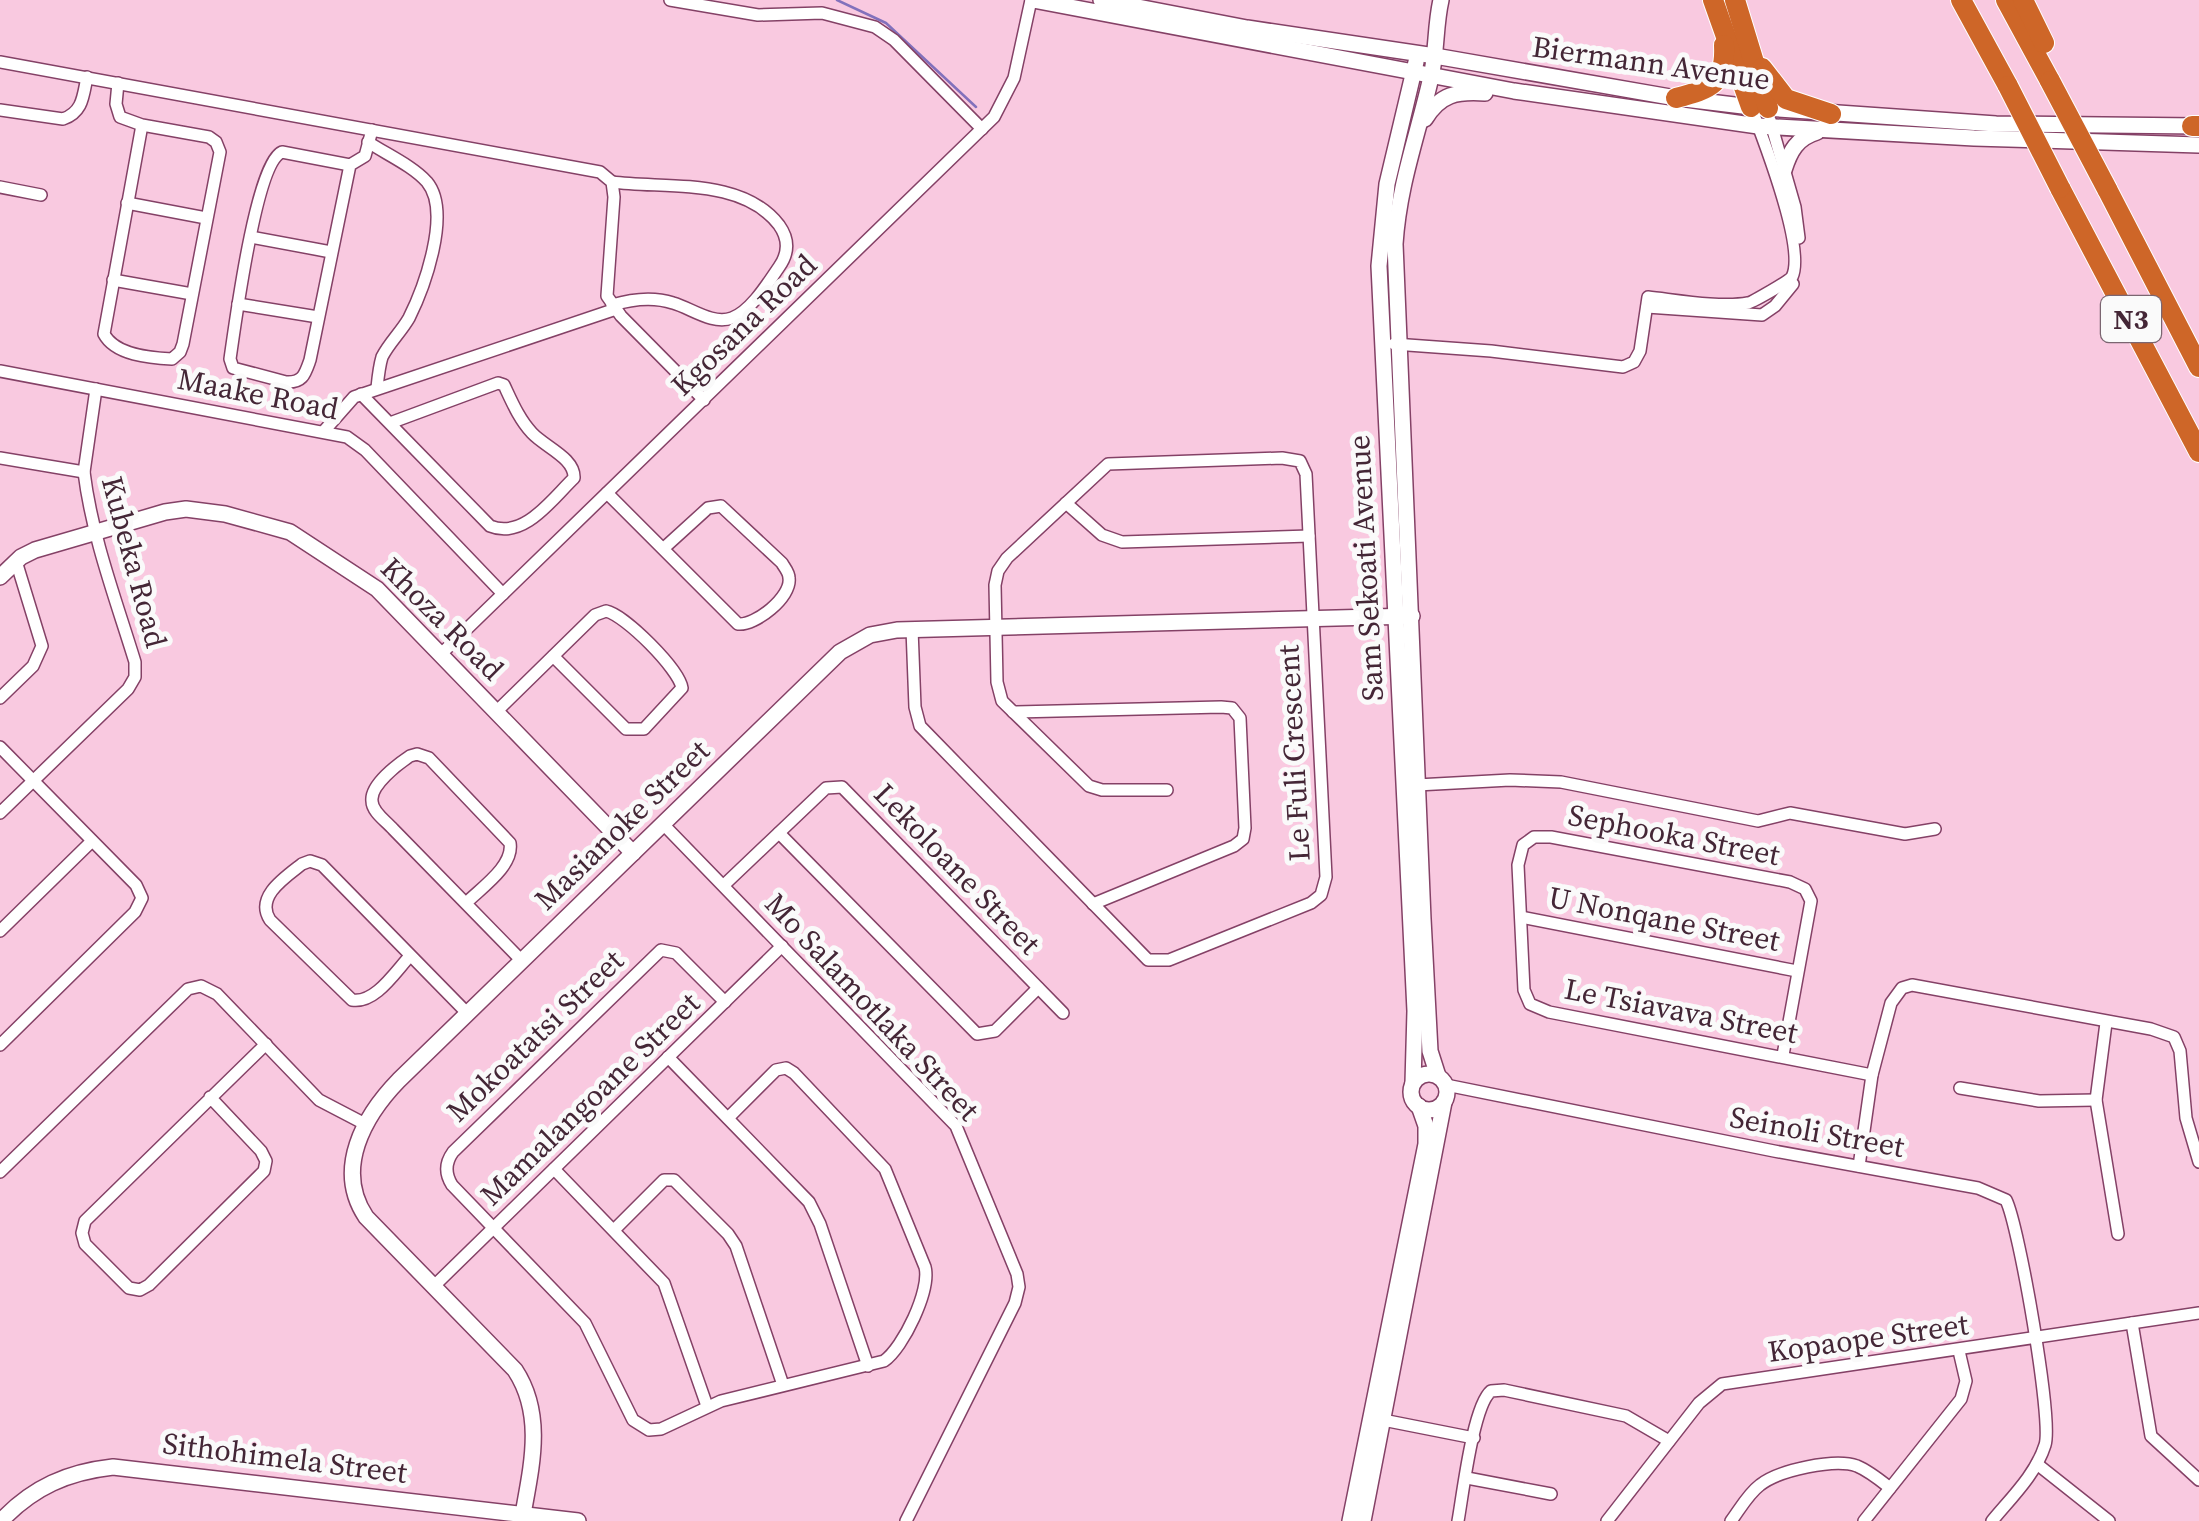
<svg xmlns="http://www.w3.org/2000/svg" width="2199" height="1521" viewBox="0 0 2199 1521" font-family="'Source Serif 4',serif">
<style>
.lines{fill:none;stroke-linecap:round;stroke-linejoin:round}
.stream{stroke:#8271bc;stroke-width:2.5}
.street-casing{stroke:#844166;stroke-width:14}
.secondary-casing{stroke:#844166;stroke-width:18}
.highway-casing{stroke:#fff;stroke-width:22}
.street{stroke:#fff;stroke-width:11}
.secondary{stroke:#fff;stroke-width:15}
.highway{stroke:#ce6628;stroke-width:20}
.highway-bridge-casing{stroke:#fff;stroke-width:22;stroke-linecap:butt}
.highway-bridge{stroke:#ce6628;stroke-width:20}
.labels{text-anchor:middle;stroke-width:10;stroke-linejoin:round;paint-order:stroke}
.shield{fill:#fafafa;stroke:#7b6671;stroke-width:2.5}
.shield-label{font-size:28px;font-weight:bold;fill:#442636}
.street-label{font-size:30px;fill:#442636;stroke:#fafafa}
</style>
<rect width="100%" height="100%" fill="#f9c9e0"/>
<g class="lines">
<path class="stream" d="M 837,0 L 886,23 L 976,107"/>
<g class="street-casing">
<g id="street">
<path d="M 670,0 L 758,15 L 822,13 L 875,27 L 894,40 L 982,129"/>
<path d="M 0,62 L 600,172 L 612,182 L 614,197 L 607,296 L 621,316 L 704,400"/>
<path d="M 118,83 L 116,104 L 120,117 L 142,125 L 209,137 L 216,142 L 220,152 L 183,344 L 180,352 L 172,359 C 150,358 115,355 104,334 L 142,125"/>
<path d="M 0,110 L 63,119 C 83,112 83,96 87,77"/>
<path d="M 1770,120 L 1795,207 L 1799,238"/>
<path d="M 368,142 C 386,154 413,166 427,182 C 452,212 424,288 409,318 C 401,332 389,343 382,357 C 379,367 378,378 377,388"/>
<path d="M 350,165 L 310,360 C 305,374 303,383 286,382 L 233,368 L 230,359 C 235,325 256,163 282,152 L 350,165 L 365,156 L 372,130"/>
<path d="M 612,182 C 666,189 742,177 779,225 C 789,239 789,253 779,267 C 768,283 751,311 732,318 C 712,325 691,308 673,303 C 652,296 632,299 612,305"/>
<path d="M 0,187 L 41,195"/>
<path d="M 127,203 L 206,218"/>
<path d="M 251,237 L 331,252"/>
<path d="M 113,280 L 192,294"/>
<path d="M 238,304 L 318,317"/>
<path d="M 1647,307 L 1762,315 L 1775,306 L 1793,284"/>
<path d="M 1394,344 L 1491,351 L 1623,367 L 1634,362 L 1640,351 L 1648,297 C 1676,300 1721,308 1748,303 C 1751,303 1791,280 1792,277 C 1806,249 1763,138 1751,107"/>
<path d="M 0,371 L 347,437 L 365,450 L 503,594"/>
<path d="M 361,394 L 490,526 C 524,540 552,499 574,478 C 575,458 545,447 532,433 C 519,419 512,402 504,385 L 498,383 L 390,423"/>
<path d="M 324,431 L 354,397 L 616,309"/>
<path d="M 0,458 L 84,472"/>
<path d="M 607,493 L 738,624 C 755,626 792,597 789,578 C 789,572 784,567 782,563 L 721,506 L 708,508 L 664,548"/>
<path d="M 1066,503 L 1102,535 L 1122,542 L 1309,536"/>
<path d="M 912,629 L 915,707 L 920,726 L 1148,960 L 1169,960 L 1311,903 L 1321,895 L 1326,877 L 1306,474 L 1300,461 L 1282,458 L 1108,464 L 1007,558 L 998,571 L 995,585 L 997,682 L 1002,701 L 1089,786 L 1102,790 L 1167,790"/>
<path d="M 440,655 L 994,117 L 1014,78 L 1031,0"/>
<path d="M 0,698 L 33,666 L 42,646 L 16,561"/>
<path d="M 496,712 L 595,615 L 606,611 C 625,615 679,669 682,688 L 644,729 L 626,729 L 553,656"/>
<path d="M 1013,712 L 1221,707 L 1232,708 L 1240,718 L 1245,828 L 1243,839 L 1234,846 L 1093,904"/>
<path d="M 0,747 L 136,885 L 142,898 L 135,912 L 0,1045"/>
<path d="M 1417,785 L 1510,780 L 1561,782 L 1758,821 L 1790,813 L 1905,834 L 1935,829"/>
<path d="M 0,813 L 128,689 L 135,677 L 135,662 C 116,600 92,537 84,472 L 96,389"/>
<path d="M 663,824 L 956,1126 L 1017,1274 L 1019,1287 L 1015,1303 L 906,1521"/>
<path d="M 779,833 L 977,1034 L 995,1031 L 1038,988"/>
<path d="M 724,885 L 826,788 L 842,787 L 1063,1013"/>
<path d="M 466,903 C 481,888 514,866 510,843 L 429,758 L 417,754 L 410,756 C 398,764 370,785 372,801 C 372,812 386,821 393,829 L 522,961"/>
<path d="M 1521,917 L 1797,971"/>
<path d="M 0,931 L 92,841"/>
<path d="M 410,956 C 395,972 375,1004 352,1000 L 270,920 C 255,897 284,878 302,864 L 310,861 L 322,865 L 468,1014"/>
<path d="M 725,1002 L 676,953 L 661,950 L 453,1152 C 445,1163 445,1174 452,1185 L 585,1323 L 633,1420 L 649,1430 L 661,1429 L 721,1401 L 884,1361 C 903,1348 931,1290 925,1267 L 885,1169 L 794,1073 L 786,1068 L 776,1070 L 728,1118"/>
<path d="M 2106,1023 L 2096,1100 L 2118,1234"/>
<path d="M 1783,1055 L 1811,901 L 1805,889 L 1790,882 L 1551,837 L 1534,837 L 1523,845 L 1518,865 L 1524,990 L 1530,1004 L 1549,1012 L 1872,1075"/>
<path d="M 668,1057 L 809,1202 L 820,1224 L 868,1366"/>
<path d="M 1446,1085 L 1774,1151 L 1978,1188 L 2006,1200 C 2019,1226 2053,1421 2045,1445 C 2036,1474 2011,1498 1992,1521"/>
<path d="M 1960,1088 L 2039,1101 L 2096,1100"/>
<path d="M 210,1097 L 261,1151 L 266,1161 L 264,1171 L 149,1285 L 140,1290 L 129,1288 L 85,1244 L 82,1233 L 85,1221 L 266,1044"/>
<path d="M 1859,1166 L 1872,1075 L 1891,1003 L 1902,988 L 1912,985 L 2151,1029 L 2174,1037 L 2180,1051 L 2186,1118 L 2199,1162"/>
<path d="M 554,1169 L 664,1283 L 707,1406"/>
<path d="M 0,1172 L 188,989 L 201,986 L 217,994 L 319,1100 L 365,1124"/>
<path d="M 614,1230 L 664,1180 L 674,1180 L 728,1234 L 736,1246 L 783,1385"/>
<path d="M 433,1287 L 782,946"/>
<path d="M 2132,1323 L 2151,1436 L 2199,1480"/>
<path d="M 1383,1420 L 1474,1438"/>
<path d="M 2037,1464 L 2109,1521"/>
<path d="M 1467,1478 L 1551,1494"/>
<path d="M 1458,1521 C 1463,1493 1473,1406 1491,1391 L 1504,1390 L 1626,1416 L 1669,1441"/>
<path d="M 1607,1521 L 1699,1403 L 1722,1384 L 2199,1313"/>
<path d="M 1731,1521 C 1740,1509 1748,1494 1760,1485 C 1779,1470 1835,1458 1857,1466 C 1869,1471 1880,1480 1890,1488"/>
<path d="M 1864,1521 L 1961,1399 L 1966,1381 L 1959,1351"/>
</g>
</g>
<g class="secondary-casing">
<g id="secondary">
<path d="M 1033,0 L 1514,91 L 1758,126 L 1974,138 L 2199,145"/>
<path d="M 1101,0 L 1247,28 L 1435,56 L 1676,98 L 1751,107 L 1996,124 L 2199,126"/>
<path d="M 1425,119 C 1440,94 1457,91 1485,93"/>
<path d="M 1784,170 C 1790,151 1797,138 1817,132"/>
<path d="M 0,577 L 21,557 L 35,550 L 165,512 L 186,509 L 225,514 L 290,532 L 377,589 L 633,853"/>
<circle cx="1429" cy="1092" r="18"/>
<path d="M 1438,1076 L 1430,1051 L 1423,919 L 1395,244 C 1399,183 1418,135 1431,77 C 1437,51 1435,26 1441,0"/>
<path d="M 1413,1083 L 1415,1011 L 1379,266 L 1387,184 L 1416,62"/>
<path d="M 523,1514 C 532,1464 544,1414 515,1370 L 366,1217 C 334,1169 364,1116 399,1080 L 840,652 L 870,635 L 897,630 L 1412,616"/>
<path d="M 1,1521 C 33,1487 68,1472 113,1467 L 578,1521"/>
<path d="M 1350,1521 L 1426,1144 L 1426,1126 L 1419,1106"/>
<path d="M 1363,1521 L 1444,1102"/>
</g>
</g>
<g class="highway-casing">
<g id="highway">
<path d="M 1713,0 L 1751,107"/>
<path d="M 1735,0 L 1768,108"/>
<path d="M 1961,0 L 2008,86"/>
<path d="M 2006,0 L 2050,81"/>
<path d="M 2023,0 L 2044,43"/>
<path d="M 1762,68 L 1786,99 L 1831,114"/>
<path d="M 1676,98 C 1711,89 1726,84 1724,45"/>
<path d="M 2192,126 L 2199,126"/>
<path d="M 2060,188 L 2199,452"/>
<path d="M 2107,189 L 2199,367"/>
</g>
</g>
<use href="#street" class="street"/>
<use href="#secondary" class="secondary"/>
<use href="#highway" class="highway"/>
<g class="highway-bridge-casing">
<g id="highway-bridge">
<path d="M 2050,81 L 2107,189"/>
<path d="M 2008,86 L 2060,188"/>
</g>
</g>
<use href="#highway-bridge" class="highway-bridge"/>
</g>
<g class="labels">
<rect class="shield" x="2101" y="296" width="60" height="46" rx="8"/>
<g class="shield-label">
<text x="2131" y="329">N3</text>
</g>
<g class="street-label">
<text transform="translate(1651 63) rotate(8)" y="10">Biermann Avenue</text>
<text transform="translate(744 325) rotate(-44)" y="10">Kgosana Road</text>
<text transform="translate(258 394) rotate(11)" y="10">Maake Road</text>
<text transform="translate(134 562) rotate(75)" y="10">Kubeka Road</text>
<text transform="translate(1366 568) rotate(-93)" y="10">Sam Sekoati Avenue</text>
<text transform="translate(442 619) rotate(45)" y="10">Khoza Road</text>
<text transform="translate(1294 753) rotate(-93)" y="10">Le Fuli Crescent</text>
<text transform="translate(622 825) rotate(-44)" y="10">Masianoke Street</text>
<text transform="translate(1674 835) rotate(11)" y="10">Sephooka Street</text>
<text transform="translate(957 869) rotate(46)" y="10">Lekoloane Street</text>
<text transform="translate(1664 919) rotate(11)" y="10">U Nonqane Street</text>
<text transform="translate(872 1007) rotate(47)" y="10">Mo Salamotlaka Street</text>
<text transform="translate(1681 1011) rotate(11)" y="10">Le Tsiavava Street</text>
<text transform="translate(535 1036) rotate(-44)" y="10">Mokoatatsi Street</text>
<text transform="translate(590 1099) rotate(-44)" y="10">Mamalangoane Street</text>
<text transform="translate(1817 1132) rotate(10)" y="10">Seinoli Street</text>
<text transform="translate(1868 1338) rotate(-8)" y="10">Kopaope Street</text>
<text transform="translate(285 1458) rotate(7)" y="10">Sithohimela Street</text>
</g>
</g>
</svg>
